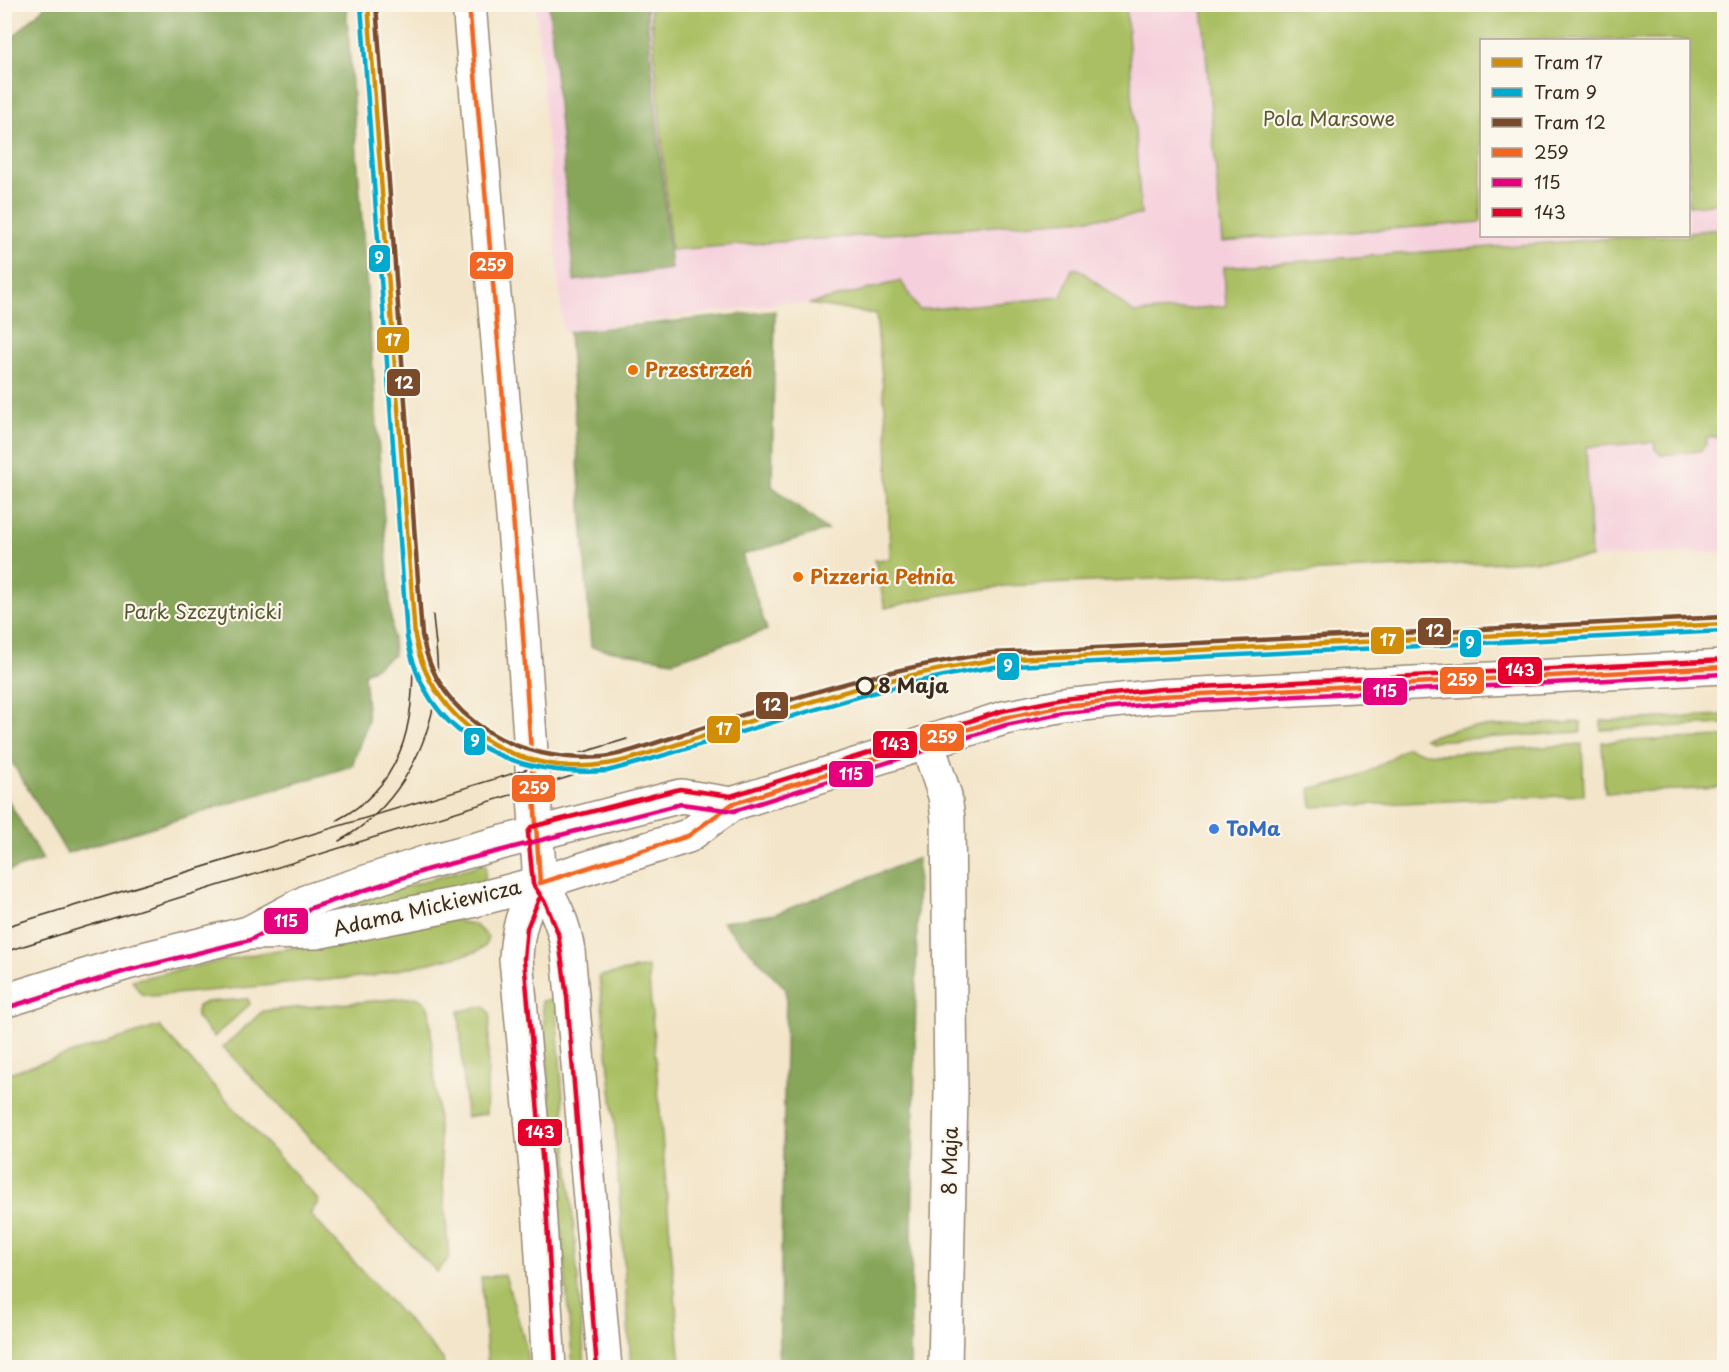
<svg xmlns="http://www.w3.org/2000/svg" width="1729" height="1372" viewBox="0 0 1729 1372" font-family="'Playpen Sans',sans-serif">
<style>
.built{fill:#f5cfdc;fill-rule:evenodd}
.green{fill:#aabf64;stroke:#727441;stroke-width:1.5}
.forest{fill:#87a65a;stroke:#61683c;stroke-width:1.5}
.lines{fill:none;stroke-linecap:round;stroke-linejoin:round}
.street-casing{stroke:#978874;stroke-width:36}
.secondary-casing{stroke:#978874;stroke-width:36}
.street{stroke:#fff;stroke-width:33}
.secondary{stroke:#fff;stroke-width:33}
.tram{stroke:#3b2a1e;stroke-width:1.5}
.bus-1-casing{stroke:#fbf7ec;stroke-width:9}
.bus-2-casing{stroke:#fbf7ec;stroke-width:9}
.bus-3-casing{stroke:#fbf7ec;stroke-width:9}
.bus-1{stroke:#f26522;stroke-width:4.5}
.bus-2{stroke:#e5007d;stroke-width:4.5}
.bus-3{stroke:#e4002b;stroke-width:4.5}
.tram-1-casing{stroke:#fbf7ec;stroke-width:9}
.tram-2-casing{stroke:#fbf7ec;stroke-width:9}
.tram-3-casing{stroke:#fbf7ec;stroke-width:9}
.tram-1{stroke:#d18d06;stroke-width:4.5}
.tram-2{stroke:#00a9ce;stroke-width:4.5}
.tram-3{stroke:#7a4b2a;stroke-width:4.5}
.food-dot{fill:#e8710a;stroke:#fbf7ec;stroke-width:2}
.stop-dot{fill:#fbf7ec;stroke:#3b2a1e;stroke-width:3}
.shop-dot{fill:#3f7fe0;stroke:#fbf7ec;stroke-width:2}
.labels{text-anchor:middle;stroke-width:4.5;stroke-linejoin:round;paint-order:stroke}
.park-label{font-size:20px;fill:#5c5733;stroke:#fbf7ec}
.food-label{font-size:20px;font-weight:bold;fill:#c56008;stroke:#fbf7ec;text-anchor:start}
.stop-label{font-size:20px;font-weight:bold;fill:#3b2a1e;stroke:#fbf7ec;text-anchor:start}
.shop-label{font-size:20px;font-weight:bold;fill:#366cbe;stroke:#fbf7ec;text-anchor:start}
.street-label{font-size:20px;fill:#3b2a1e;stroke:#fbf7ec}
.line-badge{stroke:#fbf7ec;stroke-width:2}
.badge-label{font-size:16px;text-anchor:middle;font-weight:bold;fill:#fff}
</style>
<rect width="100%" height="100%" fill="#fbf7ec"/>
<filter id="ink" filterUnits="userSpaceOnUse"><feTurbulence type="fractalNoise" baseFrequency=".0167" numOctaves="2"/><feDisplacementMap in="SourceGraphic" scale="12" xChannelSelector="R" yChannelSelector="G"/><feConvolveMatrix kernelMatrix="1 2 1 2 8 2 1 2 1" color-interpolation-filters="sRGB"/></filter>
<filter id="wash" filterUnits="userSpaceOnUse"><feTurbulence type="fractalNoise" baseFrequency=".008" numOctaves="4" result="noise"/><feDisplacementMap in="SourceGraphic" scale="24" xChannelSelector="R" yChannelSelector="G"/><feGaussianBlur stdDeviation="1.35" result="paint"/><feColorMatrix in="noise" values="0 0 0 0 0 0 0 0 0 0 0 0 0 0 0 0 0 1.4 0 .05"/><feComposite in="paint" operator="in"/></filter>
<g filter="url(#wash)">
<rect width="100%" height="100%" fill="#f3e5c9"/>
<path class="built" d="M 536,5 L 1724,5 L 1724,551 L 1006,586 L 936,596 L 885,608 L 875,560 L 890,559 L 887,430 L 876,314 L 809,304 L 783,303 L 563,332 ZM 1482,40 L 1688,40 L 1688,236 L 1482,236 Z"/>
<g class="green">
<path d="M 650,5 L 1126,5 L 1141,215 L 671,250 Z"/>
<path d="M 1202,5 L 1724,5 L 1724,203 L 1689,206 L 1688,40 L 1482,40 L 1481,222 L 1222,242 Z"/>
<path d="M 1721,229 L 1724,279 L 1724,436 L 1706,438 L 1706,444 L 1700,451 L 1662,455 L 1655,449 L 1654,442 L 1586,447 L 1591,558 L 1006,586 L 936,596 L 885,608 L 875,560 L 890,559 L 887,430 L 876,314 L 809,304 L 901,281 L 919,310 L 1061,297 L 1072,269 L 1079,269 L 1134,313 L 1226,306 L 1224,267 L 1642,236 L 1688,236 L 1689,232 Z"/>
<path d="M 1724,715 L 1724,724 L 1601,730 L 1601,721 Z"/>
<path d="M 1581,722 L 1581,732 L 1431,741 L 1424,738 L 1459,728 Z"/>
<path d="M 1724,737 L 1724,788 L 1605,793 L 1602,742 Z"/>
<path d="M 1582,744 L 1584,795 L 1312,807 L 1310,788 C 1351,785 1374,770 1407,747 L 1424,753 L 1445,754 Z"/>
<path d="M 482,864 L 486,865 L 485,879 L 482,883 L 375,908 L 311,915 Z"/>
<path d="M 453,920 L 475,925 L 488,937 L 485,946 L 476,952 L 372,976 L 152,996 L 141,994 L 132,980 L 255,954 Z"/>
<path d="M 648,967 L 681,1367 L 631,1367 L 614,1117 L 599,976 Z"/>
<path d="M 416,997 L 424,1001 L 429,1009 L 449,1258 L 437,1272 L 223,1047 L 263,1011 Z"/>
<path d="M 248,999 L 250,1004 L 214,1037 L 196,1017 L 198,1006 L 206,1002 Z"/>
<path d="M 555,999 L 585,1367 L 573,1367 L 542,1001 Z"/>
<path d="M 484,1006 L 490,1013 L 486,1114 L 466,1117 L 459,1011 Z"/>
<path d="M 159,1026 L 319,1201 L 310,1214 L 443,1359 L 444,1367 L 5,1367 L 5,1074 Z"/>
<path d="M 505,1275 L 526,1346 L 528,1367 L 488,1367 L 481,1277 Z"/>
</g>
<g class="forest">
<path d="M 46,5 L 346,5 L 394,655 L 364,674 L 368,721 L 352,766 L 67,853 L 5,751 L 5,45 Z"/>
<path d="M 549,5 L 646,5 L 671,269 L 574,281 Z"/>
<path d="M 775,311 L 772,486 L 827,530 L 742,555 L 767,630 L 673,661 L 591,647 L 569,332 Z"/>
<path d="M 5,795 L 43,860 L 5,872 L 4,872 Z"/>
<path d="M 918,858 L 910,1367 L 779,1367 L 786,989 L 722,922 L 775,914 Z"/>
</g>
</g>
<g filter="url(#ink)">
<g class="lines">
<g class="street-casing">
<path id="street" d="M 927,742 L 945,796 L 948,819 L 951,1093 L 945,1368"/>
</g>
<g class="secondary-casing">
<g id="secondary">
<path d="M 469,4 L 522,621 L 540,883 C 556,904 564,925 568,951 L 605,1368"/>
<path d="M 540,883 C 524,908 517,929 516,959 L 538,1190 L 549,1368"/>
<path d="M 252,931 L 308,901 L 427,862 L 681,796 L 732,804"/>
<path d="M 4,1001 L 127,963 L 248,933 L 316,932 L 463,903 L 540,883 L 688,836 L 732,804 L 1004,718 L 1064,706 L 1161,696 L 1724,667"/>
</g>
</g>
<use href="#street" class="street"/>
<use href="#secondary" class="secondary"/>
<g class="tram">
<path d="M 337,820 C 420,777 415,692 411,613"/>
<path d="M 339,841 C 394,811 426,754 436,693 C 440,668 435,641 433,615"/>
<path d="M 4,927 L 627,739"/>
<path d="M 4,952 L 633,757"/>
</g>
<g class="bus-1-casing">
<path id="bus-1" d="M 469,4 L 522,621 L 540,883 L 688,836 L 732,804 L 1004,718 L 1064,706 L 1161,696 L 1724,667"/>
</g>
<g class="bus-2-casing">
<path id="bus-2" d="M 6,1008 L 129,970 L 250,940 L 311,908 L 429,869 L 681,804 L 734,811 L 1006,725 L 1065,713 L 1162,703 L 1724,674"/>
</g>
<g class="bus-3-casing">
<g id="bus-3">
<path d="M 539,899 L 527,928 L 524,959 L 545,1189 L 556,1368"/>
<path d="M 597,1368 L 567,997 L 558,933 L 546,904 L 533,884 L 528,833 L 531,827 L 680,789 L 731,796 L 1002,711 L 1063,699 L 1161,689 L 1724,660"/>
</g>
</g>
<use href="#bus-1" class="bus-1"/>
<use href="#bus-2" class="bus-2"/>
<use href="#bus-3" class="bus-3"/>
<g class="tram-1-casing">
<path id="tram-1" d="M 368,4 L 415,636 C 430,724 519,778 606,764 C 628,761 651,752 672,746 C 717,732 762,717 807,703 C 868,684 929,670 993,660 L 1724,624"/>
</g>
<g class="tram-2-casing">
<path id="tram-2" d="M 361,5 L 407,637 C 425,739 513,777 607,771 C 737,738 861,687 994,667 L 1724,631"/>
</g>
<g class="tram-3-casing">
<path id="tram-3" d="M 376,4 L 422,635 C 437,721 520,764 602,757 C 624,755 647,745 668,739 C 713,725 757,710 802,696 C 865,677 928,662 993,653 L 1724,617"/>
</g>
<use href="#tram-1" class="tram-1"/>
<use href="#tram-2" class="tram-2"/>
<use href="#tram-3" class="tram-3"/>
</g>
</g>
<g class="food-dot">
<circle cx="633" cy="370" r="6"/>
<circle cx="798" cy="577" r="6"/>
</g>
<circle class="stop-dot" cx="865" cy="686" r="8"/>
<circle class="shop-dot" cx="1214" cy="829" r="6"/>
<g class="labels">
<g class="park-label">
<text x="1329" y="126">Pola Marsowe</text>
<text x="203" y="619">Park Szczytnicki</text>
</g>
<g class="food-label">
<text x="645" y="377">Przestrzeń</text>
<text x="810" y="584">Pizzeria Pełnia</text>
</g>
<g class="stop-label">
<text x="878" y="693">8 Maja</text>
</g>
<g class="shop-label">
<text x="1226" y="836">ToMa</text>
</g>
<g class="street-label">
<text transform="translate(427 908) rotate(-13)" y="7">Adama Mickiewicza</text>
<text transform="translate(950 1161) rotate(-89)" y="7">8 Maja</text>
</g>
</g>
<g class="line-badge">
<rect x="368" y="244" width="23" height="29" rx="6" fill="#00a9ce"/>
<rect x="469" y="251" width="45" height="29" rx="6" fill="#f26522"/>
<rect x="376" y="326" width="34" height="28" rx="6" fill="#d18d06"/>
<rect x="386" y="368" width="35" height="29" rx="6" fill="#7a4b2a"/>
<rect x="1417" y="617" width="35" height="29" rx="6" fill="#7a4b2a"/>
<rect x="1370" y="626" width="35" height="29" rx="6" fill="#d18d06"/>
<rect x="1459" y="629" width="23" height="29" rx="6" fill="#00a9ce"/>
<rect x="996" y="652" width="24" height="29" rx="6" fill="#00a9ce"/>
<rect x="1497" y="656" width="46" height="29" rx="6" fill="#e4002b"/>
<rect x="1439" y="666" width="46" height="29" rx="6" fill="#f26522"/>
<rect x="1362" y="677" width="46" height="29" rx="6" fill="#e5007d"/>
<rect x="755" y="691" width="34" height="29" rx="6" fill="#7a4b2a"/>
<rect x="706" y="715" width="35" height="29" rx="6" fill="#d18d06"/>
<rect x="919" y="723" width="46" height="29" rx="6" fill="#f26522"/>
<rect x="463" y="727" width="23" height="29" rx="6" fill="#00a9ce"/>
<rect x="872" y="730" width="46" height="29" rx="6" fill="#e4002b"/>
<rect x="828" y="760" width="46" height="28" rx="6" fill="#e5007d"/>
<rect x="511" y="774" width="45" height="29" rx="6" fill="#f26522"/>
<rect x="263" y="907" width="46" height="28" rx="6" fill="#e5007d"/>
<rect x="517" y="1118" width="46" height="29" rx="6" fill="#e4002b"/>
</g>
<g class="badge-label">
<text x="379" y="264">9</text>
<text x="491" y="271">259</text>
<text x="393" y="346">17</text>
<text x="404" y="389">12</text>
<text x="1435" y="637">12</text>
<text x="1388" y="646">17</text>
<text x="1470" y="649">9</text>
<text x="1008" y="672">9</text>
<text x="1520" y="676">143</text>
<text x="1462" y="686">259</text>
<text x="1385" y="697">115</text>
<text x="772" y="711">12</text>
<text x="724" y="735">17</text>
<text x="942" y="743">259</text>
<text x="475" y="747">9</text>
<text x="895" y="750">143</text>
<text x="851" y="780">115</text>
<text x="534" y="794">259</text>
<text x="286" y="927">115</text>
<text x="540" y="1138">143</text>
</g>
<rect width="1729" height="1372" fill="none" stroke="#fbf7ec" stroke-width="24"/>
<rect x="1480" y="39" width="210" height="198" fill="#fbf7ec" stroke="#aea59a" stroke-width="1.5"/>
<rect x="1492" y="58" width="30" height="9" fill="#d18d06" stroke="#aea59a" stroke-width="1.5"/>
<text x="1534" y="69" font-size="18" fill="#3b2a1e">Tram 17</text>
<rect x="1492" y="88" width="30" height="9" fill="#00a9ce" stroke="#aea59a" stroke-width="1.5"/>
<text x="1534" y="99" font-size="18" fill="#3b2a1e">Tram 9</text>
<rect x="1492" y="118" width="30" height="9" fill="#7a4b2a" stroke="#aea59a" stroke-width="1.5"/>
<text x="1534" y="129" font-size="18" fill="#3b2a1e">Tram 12</text>
<rect x="1492" y="148" width="30" height="9" fill="#f26522" stroke="#aea59a" stroke-width="1.5"/>
<text x="1534" y="159" font-size="18" fill="#3b2a1e">259</text>
<rect x="1492" y="178" width="30" height="9" fill="#e5007d" stroke="#aea59a" stroke-width="1.5"/>
<text x="1534" y="189" font-size="18" fill="#3b2a1e">115</text>
<rect x="1492" y="208" width="30" height="9" fill="#e4002b" stroke="#aea59a" stroke-width="1.5"/>
<text x="1534" y="219" font-size="18" fill="#3b2a1e">143</text>
</svg>
